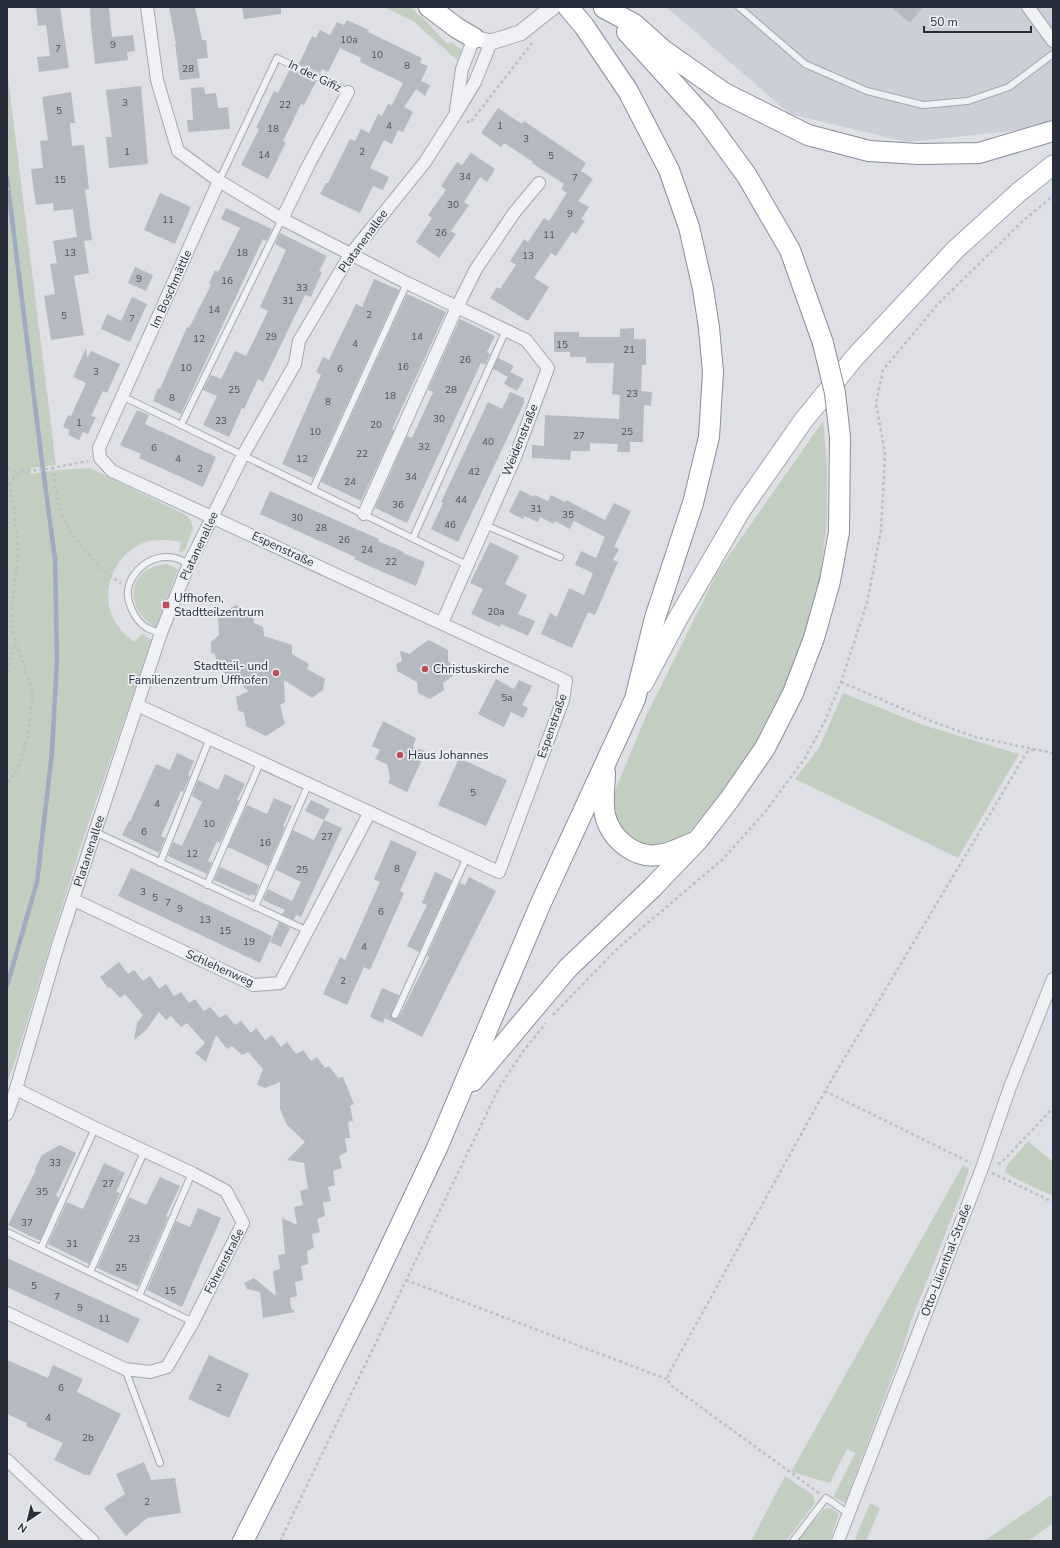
<svg xmlns="http://www.w3.org/2000/svg" width="1060" height="1548" viewBox="0 0 1060 1548" font-family="'Nunito Sans',sans-serif">
<style>
.built{fill:#cccfd7}
.green{fill:#c2cfc0}
.lines{fill:none;stroke-linecap:round;stroke-linejoin:round}
.stream{stroke:#9dacc2;stroke-width:4.5}
.building{fill:#b6b9c2}
.service-casing{stroke:#a4a7af;stroke-width:8}
.minor-casing{stroke:#a4a7af;stroke-width:14}
.tertiary-casing{stroke:#a4a7af;stroke-width:17}
.primary-casing{stroke:#9fa4b0;stroke-width:21}
.trunk-casing{stroke:#878d9a;stroke-width:22}
.path{stroke:#bcbec5;stroke-width:2.5;stroke-dasharray:3 3;stroke-linecap:butt}
.service{stroke:#f0f1f5;stroke-width:6}
.minor{stroke:#f0f1f5;stroke-width:12}
.tertiary{stroke:#f0f1f5;stroke-width:15}
.primary{stroke:#fff;stroke-width:19}
.trunk{stroke:#fff;stroke-width:20}
.trunk-bridge-casing{stroke:#878d9a;stroke-width:22;stroke-linecap:butt}
.trunk-bridge{stroke:#fff;stroke-width:20}
.poi-dot{fill:#bd5057;stroke:#edeff4;stroke-width:1.5}
.labels{text-anchor:middle;stroke-width:3.5;stroke-linejoin:round;paint-order:stroke}
.number-label{font-size:10px;fill:#4c515d}
.street-label{font-size:12px;fill:#292e3b;stroke:#edeff4}
.poi-label{font-size:12px;fill:#292e3b;stroke:#edeff4;text-anchor:start}
</style>
<rect width="100%" height="100%" fill="#dee0e6"/>
<path class="built" d="M 666,7 L 1053,7 L 1053,119 L 1031,129 L 907,142 L 790,114 Z"/>
<g class="green">
<path d="M 384,7 L 410,7 L 425,20 L 447,44 L 451,42 L 462,50 L 457,60 L 413,21 Z"/>
<path d="M 7,70 L 56,465 L 31,468 L 31,474 L 57,470 L 90,468 L 186,515 L 191,521 L 193,528 L 185,550 L 179,553 L 181,542 C 170,540 161,539 150,541 C 117,548 98,590 114,620 C 119,629 126,636 135,642 L 142,634 L 152,640 L 81,845 L 16,1058 L 7,1083 Z"/>
<path d="M 823,421 L 827,463 L 827,522 L 818,596 L 793,669 L 755,750 L 697,823 L 684,838 L 664,850 L 645,849 L 613,824 L 611,800 L 645,718 L 718,571 Z"/>
<path d="M 167,564 L 178,569 L 156,628 C 124,609 125,568 167,564 Z"/>
<path d="M 843,693 L 923,725 L 1019,754 L 958,858 L 795,779 L 819,748 Z"/>
<path d="M 1028,1141 L 1053,1162 L 1053,1196 L 1016,1179 L 1005,1172 L 1007,1165 Z"/>
<path d="M 963,1165 L 969,1169 L 964,1186 L 910,1324 L 903,1348 L 845,1503 L 833,1497 L 855,1453 L 847,1449 L 830,1483 L 791,1472 Z"/>
<path d="M 785,1476 L 813,1495 L 815,1503 L 786,1541 L 751,1541 Z"/>
<path d="M 1053,1494 L 1053,1523 L 1028,1541 L 984,1541 Z"/>
<path d="M 870,1503 L 880,1508 L 866,1541 L 854,1541 Z"/>
<path d="M 830,1508 L 839,1514 L 830,1541 L 797,1541 L 824,1509 Z"/>
</g>
<g class="lines">
<path class="stream" d="M 7,178 L 42,462 L 55,559 L 57,660 L 52,752 L 37,882 L 7,986"/>
</g>
<g class="building">
<path d="M 36,7 L 60,7 L 69,68 L 39,72 L 37,57 L 50,56 L 46,25 L 38,26 Z"/>
<path d="M 90,7 L 109,7 L 112,37 L 133,35 L 135,51 L 127,52 L 128,60 L 95,64 L 91,27 Z"/>
<path d="M 169,7 L 195,7 L 202,40 L 206,40 L 208,58 L 197,59 L 200,78 L 180,80 L 175,44 L 176,44 Z"/>
<path d="M 242,7 L 281,7 L 281,14 L 244,19 Z"/>
<path d="M 891,7 L 923,7 L 910,23 Z"/>
<path d="M 347,20 L 369,30 L 368,32 L 422,58 L 420,63 L 428,66 L 421,81 L 430,85 L 425,96 L 416,89 L 404,107 L 413,112 L 403,132 L 398,130 L 392,144 L 384,140 L 370,168 L 389,177 L 383,190 L 373,186 L 360,213 L 320,194 L 326,183 L 328,183 L 350,139 L 355,141 L 361,129 L 369,133 L 378,114 L 382,116 L 388,104 L 392,105 L 403,83 L 360,62 L 361,58 L 340,48 L 328,72 L 322,69 L 320,73 L 299,64 L 312,36 L 316,38 L 320,30 L 330,35 L 337,22 L 344,25 Z"/>
<path d="M 290,69 L 316,82 L 304,105 L 301,104 L 290,127 L 283,141 L 286,142 L 268,179 L 241,165 L 259,129 L 256,128 L 274,91 L 278,93 Z"/>
<path d="M 141,86 L 148,164 L 109,168 L 106,137 L 112,137 L 106,90 Z"/>
<path d="M 204,87 L 205,94 L 216,93 L 218,108 L 228,107 L 230,129 L 188,132 L 187,120 L 193,120 L 191,88 Z"/>
<path d="M 71,92 L 75,123 L 70,123 L 72,146 L 84,145 L 89,189 L 85,190 L 92,240 L 84,241 L 89,273 L 74,276 L 84,335 L 51,340 L 44,296 L 55,294 L 50,264 L 57,263 L 53,241 L 77,237 L 75,225 L 73,209 L 54,211 L 53,203 L 36,205 L 31,169 L 43,168 L 40,141 L 48,140 L 42,97 Z"/>
<path d="M 498,108 L 522,124 L 524,121 L 586,163 L 581,171 L 593,179 L 578,201 L 589,207 L 581,219 L 585,221 L 576,234 L 572,232 L 556,256 L 551,253 L 534,278 L 549,287 L 528,321 L 490,298 L 497,287 L 500,289 L 516,265 L 510,261 L 524,239 L 528,242 L 544,218 L 549,221 L 567,193 L 561,189 L 564,184 L 532,163 L 533,162 L 504,143 L 501,147 L 481,133 Z"/>
<path d="M 471,153 L 495,169 L 487,182 L 480,177 L 464,202 L 469,205 L 451,231 L 456,234 L 439,258 L 416,242 L 432,218 L 428,215 L 446,190 L 441,186 L 457,162 L 462,165 Z"/>
<path d="M 160,193 L 191,207 L 175,244 L 144,230 Z"/>
<path d="M 226,208 L 272,229 L 266,241 L 263,239 L 181,414 L 153,401 L 158,388 L 160,389 L 187,327 L 189,328 L 211,285 L 209,284 L 215,270 L 218,272 L 240,228 L 221,219 Z"/>
<path d="M 280,233 L 327,256 L 319,271 L 322,272 L 311,297 L 305,295 L 263,382 L 258,379 L 244,409 L 242,408 L 229,437 L 203,425 L 217,396 L 203,390 L 211,375 L 221,379 L 235,351 L 246,356 L 253,342 L 268,311 L 260,307 L 286,250 L 275,244 Z"/>
<path d="M 135,267 L 153,275 L 146,291 L 128,283 Z"/>
<path d="M 374,279 L 399,290 L 313,478 L 282,464 L 321,375 L 316,372 L 323,357 L 329,360 L 356,304 L 362,307 Z"/>
<path d="M 407,294 L 446,312 L 392,429 L 394,430 L 361,501 L 321,482 Z"/>
<path d="M 132,297 L 147,304 L 130,342 L 101,329 L 107,314 L 121,321 Z"/>
<path d="M 460,319 L 495,336 L 487,352 L 490,354 L 485,365 L 481,363 L 407,523 L 375,508 L 407,436 L 412,438 L 433,392 L 428,390 Z"/>
<path d="M 634,328 L 634,339 L 646,339 L 646,365 L 642,365 L 641,391 L 652,392 L 651,406 L 644,405 L 643,442 L 630,442 L 630,452 L 617,452 L 618,444 L 590,443 L 590,451 L 571,451 L 570,460 L 532,458 L 532,445 L 544,446 L 545,415 L 619,419 L 620,395 L 612,394 L 614,363 L 586,363 L 586,357 L 570,357 L 570,352 L 554,352 L 554,332 L 579,332 L 579,337 L 620,337 L 620,329 Z"/>
<path d="M 86,348 L 87,358 L 91,351 L 120,364 L 107,393 L 103,391 L 91,416 L 96,417 L 88,434 L 83,432 L 79,440 L 68,435 L 70,430 L 63,427 L 68,415 L 71,416 L 86,383 L 73,377 Z"/>
<path d="M 498,358 L 514,366 L 510,372 L 524,379 L 517,391 L 504,384 L 508,377 L 493,369 Z"/>
<path d="M 510,392 L 524,398 L 524,403 L 458,542 L 431,529 L 443,503 L 441,502 L 488,402 L 502,409 Z"/>
<path d="M 137,410 L 149,415 L 145,424 L 216,457 L 203,487 L 139,458 L 141,454 L 120,445 Z"/>
<path d="M 520,490 L 534,497 L 535,495 L 548,501 L 551,495 L 565,502 L 566,500 L 605,520 L 614,503 L 631,511 L 614,547 L 619,549 L 613,560 L 618,562 L 595,615 L 588,612 L 572,648 L 541,634 L 550,613 L 557,617 L 569,588 L 584,595 L 593,573 L 575,565 L 581,551 L 596,558 L 605,537 L 574,521 L 570,529 L 555,521 L 554,524 L 540,517 L 538,522 L 524,516 L 523,519 L 509,512 Z"/>
<path d="M 270,491 L 379,539 L 378,541 L 404,552 L 403,553 L 425,562 L 416,586 L 378,570 L 354,559 L 355,557 L 260,514 Z"/>
<path d="M 490,542 L 519,556 L 505,584 L 527,595 L 518,614 L 535,621 L 528,636 L 501,624 L 500,627 L 471,614 L 483,589 L 470,583 Z"/>
<path d="M 236,605 L 252,613 L 254,623 L 263,627 L 264,636 L 292,645 L 292,654 L 309,664 L 307,669 L 325,679 L 323,690 L 312,698 L 284,680 L 285,702 L 280,705 L 285,724 L 266,736 L 246,726 L 244,713 L 238,710 L 236,697 L 249,691 L 217,667 L 215,654 L 211,653 L 211,642 L 219,635 L 218,616 Z"/>
<path d="M 429,640 L 448,650 L 448,661 L 453,667 L 453,676 L 443,683 L 444,690 L 430,699 L 418,693 L 417,682 L 397,671 L 396,664 L 402,661 L 400,651 L 410,654 L 418,647 Z"/>
<path d="M 496,679 L 514,689 L 519,680 L 532,686 L 522,705 L 528,708 L 523,718 L 511,712 L 504,727 L 478,714 Z"/>
<path d="M 383,721 L 416,738 L 413,747 L 426,751 L 407,792 L 388,783 L 390,778 L 387,764 L 375,759 L 380,750 L 372,746 Z"/>
<path d="M 177,753 L 194,761 L 188,775 L 190,776 L 183,792 L 181,791 L 161,836 L 165,838 L 159,853 L 122,835 L 129,821 L 130,822 L 156,764 L 170,770 Z"/>
<path d="M 459,758 L 507,780 L 486,826 L 438,805 Z"/>
<path d="M 225,774 L 245,784 L 237,800 L 239,801 L 220,843 L 217,841 L 208,861 L 212,863 L 207,874 L 168,856 L 173,842 L 182,846 L 202,802 L 192,796 L 198,780 L 218,790 Z"/>
<path d="M 274,798 L 292,806 L 283,826 L 285,827 L 268,866 L 228,847 L 247,805 L 267,814 Z"/>
<path d="M 311,800 L 330,809 L 324,820 L 305,811 Z"/>
<path d="M 324,820 L 342,828 L 301,917 L 296,915 L 294,920 L 282,914 L 285,910 L 263,900 L 268,889 L 292,901 L 301,882 L 276,870 L 293,830 L 314,840 Z"/>
<path d="M 391,840 L 417,852 L 400,891 L 404,893 L 370,970 L 364,967 L 347,1005 L 323,994 L 340,957 L 345,960 L 380,882 L 374,879 Z"/>
<path d="M 220,867 L 259,885 L 255,896 L 251,894 L 250,896 L 214,880 Z"/>
<path d="M 131,868 L 272,936 L 260,963 L 118,896 Z"/>
<path d="M 435,872 L 452,880 L 419,952 L 407,946 L 427,905 L 422,903 Z"/>
<path d="M 469,877 L 496,891 L 422,1037 L 385,1018 L 383,1023 L 370,1017 L 382,988 L 399,995 L 391,1015 L 394,1019 L 399,1017 L 429,957 L 427,956 L 460,883 L 465,885 Z"/>
<path d="M 279,922 L 290,928 L 281,947 L 270,942 Z"/>
<path d="M 119,962 L 128,974 L 134,970 L 143,981 L 150,976 L 159,989 L 166,984 L 174,996 L 181,992 L 189,1003 L 195,999 L 204,1011 L 210,1007 L 220,1018 L 226,1014 L 235,1025 L 241,1021 L 251,1033 L 256,1028 L 265,1040 L 272,1035 L 281,1047 L 287,1042 L 296,1054 L 303,1050 L 311,1061 L 317,1057 L 325,1068 L 329,1066 L 338,1078 L 343,1077 L 354,1104 L 350,1106 L 353,1121 L 348,1122 L 350,1138 L 345,1138 L 347,1152 L 339,1156 L 342,1168 L 333,1171 L 335,1185 L 328,1187 L 331,1201 L 323,1202 L 325,1216 L 317,1219 L 320,1232 L 312,1234 L 314,1248 L 307,1251 L 308,1264 L 301,1266 L 303,1280 L 295,1282 L 297,1296 L 290,1298 L 291,1308 L 295,1312 L 263,1318 L 260,1292 L 247,1289 L 244,1283 L 254,1278 L 276,1296 L 273,1271 L 280,1269 L 278,1255 L 285,1254 L 282,1218 L 297,1225 L 294,1207 L 303,1205 L 300,1191 L 308,1189 L 304,1163 L 287,1160 L 305,1142 L 287,1125 L 280,1109 L 280,1082 L 265,1088 L 257,1085 L 263,1069 L 248,1052 L 242,1055 L 232,1046 L 227,1049 L 216,1035 L 206,1062 L 195,1053 L 205,1043 L 187,1023 L 181,1027 L 171,1016 L 166,1020 L 159,1012 L 146,1030 L 134,1040 L 137,1023 L 143,1015 L 125,994 L 120,998 L 110,987 L 108,988 L 100,977 Z"/>
<path d="M 60,1145 L 76,1153 L 56,1196 L 59,1198 L 40,1240 L 36,1239 L 8,1225 L 36,1170 L 35,1169 L 42,1155 Z"/>
<path d="M 104,1163 L 125,1173 L 116,1192 L 120,1193 L 89,1264 L 48,1244 L 67,1202 L 83,1209 Z"/>
<path d="M 160,1177 L 180,1186 L 166,1216 L 168,1217 L 138,1286 L 97,1268 L 129,1197 L 146,1205 Z"/>
<path d="M 198,1208 L 221,1218 L 182,1307 L 147,1290 L 176,1221 L 190,1227 Z"/>
<path d="M 7,1258 L 140,1319 L 128,1343 L 7,1287 Z"/>
<path d="M 209,1355 L 249,1374 L 229,1418 L 188,1399 Z"/>
<path d="M 7,1360 L 48,1378 L 53,1365 L 83,1379 L 77,1392 L 121,1414 L 90,1475 L 85,1475 L 54,1460 L 63,1443 L 26,1426 L 27,1423 L 7,1414 Z"/>
<path d="M 144,1462 L 151,1480 L 175,1478 L 181,1513 L 147,1518 L 126,1536 L 104,1508 L 125,1494 L 116,1474 Z"/>
</g>
<g class="lines">
<g class="service-casing">
<g id="service">
<path d="M 739,7 L 805,64 L 867,91 L 923,105 L 968,101 L 1009,87 L 1053,54"/>
<path d="M 219,181 L 277,58 L 348,92"/>
<path d="M 124,397 L 467,565"/>
<path d="M 181,425 L 282,219"/>
<path d="M 313,489 L 407,283"/>
<path d="M 485,525 L 560,557"/>
<path d="M 413,538 L 506,330"/>
<path d="M 161,633 C 157,632 151,630 147,628 C 135,621 124,599 129,585 C 135,567 155,553 175,558 C 180,559 185,562 189,564"/>
<path d="M 95,832 L 308,931"/>
<path d="M 160,863 L 210,738"/>
<path d="M 207,885 L 261,761"/>
<path d="M 255,907 L 309,783"/>
<path d="M 395,1015 L 467,857"/>
<path d="M 7,1232 L 193,1322"/>
<path d="M 41,1248 L 95,1128"/>
<path d="M 90,1272 L 145,1150"/>
<path d="M 139,1296 L 192,1173"/>
<path d="M 125,1369 L 160,1463"/>
<path d="M 793,1541 L 826,1498 L 849,1514"/>
</g>
</g>
<g class="minor-casing">
<g id="minor">
<path d="M 147,7 L 157,80 L 178,151 L 219,181 L 282,219 L 407,283 L 526,340 L 548,368 L 516,455 L 442,623"/>
<path d="M 1028,7 L 1053,41"/>
<path d="M 456,110 L 462,69 L 474,38"/>
<path d="M 282,219 L 309,164 L 348,92"/>
<path d="M 364,514 L 457,307 L 476,269 L 514,213 L 539,183"/>
<path d="M 137,705 L 499,872 L 563,700 L 566,681 L 112,471 L 100,458 L 99,448 L 219,181"/>
<path d="M 74,900 L 254,985 L 280,983 L 370,812"/>
<path d="M 7,1114 L 16,1089 L 59,942 L 95,832 L 161,633 L 189,564 L 243,455 L 295,364 L 299,341 L 350,255 L 425,162 L 455,115 L 475,82 L 491,42"/>
<path d="M 7,1313 L 125,1369 L 150,1372 L 167,1367 L 193,1322 L 243,1223 L 226,1191 L 192,1173 L 95,1128 L 16,1089"/>
<path d="M 7,1460 L 93,1541"/>
<path d="M 838,1541 L 982,1168 L 1010,1087 L 1053,979"/>
</g>
</g>
<g class="tertiary-casing">
<path id="tertiary" d="M 474,38 L 491,42 L 520,33 L 553,7"/>
</g>
<g class="primary-casing">
<path id="primary" d="M 643,684 L 677,620 L 741,510 L 803,421 L 855,357 L 956,249 L 1019,192 L 1053,165"/>
</g>
<g class="trunk-casing">
<g id="trunk">
<path d="M 429,7 L 457,28 L 474,38"/>
<path d="M 604,8 L 634,24 L 663,50 L 724,93 L 808,135 L 869,151 L 919,154 L 979,153 L 1053,131"/>
<path d="M 627,32 L 704,117 L 747,176 L 790,250 L 823,343"/>
<path d="M 605,772 C 605,785 602,802 605,815 C 611,840 637,861 663,854 C 673,852 683,847 692,843"/>
<path d="M 473,1081 L 568,968 L 652,888 L 698,840 L 729,800 L 765,748 L 793,693 L 814,638 L 830,581 L 839,532 L 840,437"/>
<path d="M 243,1541 L 366,1298 L 437,1148 L 540,905 L 635,699 L 655,618 L 693,503 L 709,437 L 713,372 L 709,328 L 703,289 L 689,227 L 669,170 L 628,91 L 584,26 L 568,7"/>
</g>
</g>
<g class="path">
<path d="M 467,121 L 470,123 L 532,43"/>
<path d="M 7,189 L 14,188"/>
<path d="M 53,467 C 55,480 56,494 59,507 C 65,530 100,572 121,583"/>
<path d="M 7,469 L 19,472"/>
<path d="M 7,477 L 14,506 L 18,553 L 11,616 L 15,642 L 25,668 L 33,694 L 28,736 L 17,770 L 7,784"/>
<path d="M 9,484 L 19,472 L 47,469 L 88,461"/>
<path d="M 7,672 L 15,642"/>
<path d="M 841,682 L 931,721 L 975,737 L 1053,753"/>
<path d="M 553,1015 L 617,949 L 723,859 L 765,812 L 805,758 L 825,721 L 841,682 L 867,603 L 881,530 L 885,454 L 876,403 L 883,370 L 938,304 L 1024,220 L 1053,196"/>
<path d="M 825,1091 L 971,1163"/>
<path d="M 998,1164 L 1001,1163 L 1053,1108"/>
<path d="M 992,1173 L 1053,1202"/>
<path d="M 406,1280 L 669,1380"/>
<path d="M 819,1493 L 669,1384 L 668,1375 L 825,1091 L 1027,752 L 1035,749"/>
<path d="M 280,1541 L 500,1086 L 524,1050 L 546,1023"/>
</g>
<use href="#service" class="service"/>
<use href="#minor" class="minor"/>
<use href="#tertiary" class="tertiary"/>
<use href="#primary" class="primary"/>
<use href="#trunk" class="trunk"/>
<g class="trunk-bridge-casing">
<path id="trunk-bridge" d="M 823,343 L 835,393 L 840,437"/>
</g>
<use href="#trunk-bridge" class="trunk-bridge"/>
</g>
<g class="poi-dot">
<rect x="162" y="601" width="8" height="8" rx="2"/>
<circle cx="425" cy="669" r="4"/>
<circle cx="276" cy="673" r="4"/>
<circle cx="400" cy="755" r="4"/>
</g>
<g class="labels">
<g class="number-label">
<text x="349" y="43">10a</text>
<text x="113" y="48">9</text>
<text x="58" y="52">7</text>
<text x="377" y="58">10</text>
<text x="407" y="69">8</text>
<text x="188" y="72">28</text>
<text x="125" y="106">3</text>
<text x="285" y="108">22</text>
<text x="59" y="114">5</text>
<text x="389" y="129">4</text>
<text x="500" y="129">1</text>
<text x="273" y="132">18</text>
<text x="526" y="142">3</text>
<text x="127" y="155">1</text>
<text x="362" y="155">2</text>
<text x="264" y="158">14</text>
<text x="551" y="159">5</text>
<text x="465" y="180">34</text>
<text x="575" y="181">7</text>
<text x="60" y="183">15</text>
<text x="453" y="208">30</text>
<text x="570" y="217">9</text>
<text x="168" y="223">11</text>
<text x="441" y="236">26</text>
<text x="549" y="238">11</text>
<text x="70" y="256">13</text>
<text x="242" y="256">18</text>
<text x="528" y="259">13</text>
<text x="139" y="282">9</text>
<text x="227" y="284">16</text>
<text x="302" y="291">33</text>
<text x="288" y="304">31</text>
<text x="214" y="313">14</text>
<text x="369" y="318">2</text>
<text x="64" y="319">5</text>
<text x="132" y="322">7</text>
<text x="271" y="340">29</text>
<text x="417" y="340">14</text>
<text x="199" y="342">12</text>
<text x="355" y="347">4</text>
<text x="562" y="348">15</text>
<text x="629" y="353">21</text>
<text x="465" y="363">26</text>
<text x="403" y="370">16</text>
<text x="186" y="371">10</text>
<text x="340" y="372">6</text>
<text x="96" y="375">3</text>
<text x="234" y="393">25</text>
<text x="451" y="393">28</text>
<text x="632" y="397">23</text>
<text x="390" y="399">18</text>
<text x="172" y="401">8</text>
<text x="328" y="405">8</text>
<text x="439" y="422">30</text>
<text x="221" y="424">23</text>
<text x="79" y="426">1</text>
<text x="376" y="428">20</text>
<text x="315" y="435">10</text>
<text x="627" y="435">25</text>
<text x="579" y="439">27</text>
<text x="488" y="445">40</text>
<text x="424" y="450">32</text>
<text x="154" y="451">6</text>
<text x="362" y="457">22</text>
<text x="178" y="462">4</text>
<text x="302" y="462">12</text>
<text x="200" y="472">2</text>
<text x="474" y="475">42</text>
<text x="411" y="480">34</text>
<text x="350" y="485">24</text>
<text x="461" y="503">44</text>
<text x="398" y="508">36</text>
<text x="536" y="512">31</text>
<text x="568" y="518">35</text>
<text x="297" y="521">30</text>
<text x="450" y="528">46</text>
<text x="321" y="531">28</text>
<text x="344" y="543">26</text>
<text x="367" y="553">24</text>
<text x="391" y="565">22</text>
<text x="496" y="615">20a</text>
<text x="507" y="701">5a</text>
<text x="473" y="796">5</text>
<text x="157" y="807">4</text>
<text x="209" y="827">10</text>
<text x="144" y="835">6</text>
<text x="327" y="840">27</text>
<text x="265" y="846">16</text>
<text x="192" y="857">12</text>
<text x="397" y="872">8</text>
<text x="302" y="873">25</text>
<text x="143" y="895">3</text>
<text x="155" y="901">5</text>
<text x="168" y="906">7</text>
<text x="180" y="912">9</text>
<text x="381" y="915">6</text>
<text x="205" y="923">13</text>
<text x="225" y="934">15</text>
<text x="249" y="945">19</text>
<text x="364" y="950">4</text>
<text x="343" y="984">2</text>
<text x="55" y="1166">33</text>
<text x="108" y="1187">27</text>
<text x="42" y="1195">35</text>
<text x="27" y="1226">37</text>
<text x="134" y="1242">23</text>
<text x="72" y="1247">31</text>
<text x="121" y="1271">25</text>
<text x="34" y="1289">5</text>
<text x="170" y="1294">15</text>
<text x="57" y="1300">7</text>
<text x="80" y="1311">9</text>
<text x="104" y="1322">11</text>
<text x="61" y="1391">6</text>
<text x="219" y="1391">2</text>
<text x="48" y="1421">4</text>
<text x="88" y="1441">2b</text>
<text x="147" y="1505">2</text>
</g>
<g class="street-label">
<text transform="translate(315 76) rotate(26)" y="4">In der Gifiz</text>
<text transform="translate(363 241) rotate(-54)" y="4">Platanenallee</text>
<text transform="translate(171 289) rotate(-66)" y="4">Im Boschmättle</text>
<text transform="translate(520 440) rotate(-68)" y="4">Weidenstraße</text>
<text transform="translate(199 546) rotate(-65)" y="4">Platanenallee</text>
<text transform="translate(283 549) rotate(25)" y="4">Espenstraße</text>
<text transform="translate(552 726) rotate(-71)" y="4">Espenstraße</text>
<text transform="translate(89 851) rotate(-72)" y="4">Platanenallee</text>
<text transform="translate(220 968) rotate(24)" y="4">Schlehenweg</text>
<text transform="translate(946 1260) rotate(-69)" y="4">Otto-Lilienthal-Straße</text>
<text transform="translate(224 1261) rotate(-63)" y="4">Föhrenstraße</text>
</g>
<g class="poi-label">
<text x="174" y="602">Uffhofen,<tspan x="174" dy="14">Stadtteilzentrum</tspan></text>
<text x="268" y="670" text-anchor="end">Stadtteil- und<tspan x="268" dy="14">Familienzentrum Uffhofen</tspan></text>
<text x="433" y="673">Christuskirche</text>
<text x="408" y="759">Haus Johannes</text>
</g>
</g>
<rect width="1060" height="1548" fill="none" stroke="#292e3b" stroke-width="16"/>
<g transform="translate(28 1520) rotate(215)" stroke="#edeff4" stroke-width="3" paint-order="stroke">
<path d="M0-3L7 15L0 10L-7 15Z" fill="#292e3b"/>
<text y="-6" font-size="11" font-weight="bold" text-anchor="middle" fill="#292e3b">N</text>
</g>
<path d="M924 26v6h107v-6" fill="none" stroke="#292e3b" stroke-width="2"/>
<text x="930" y="26" font-size="12" fill="#292e3b" stroke="#edeff4" stroke-width="3" paint-order="stroke">50 m</text>
</svg>
